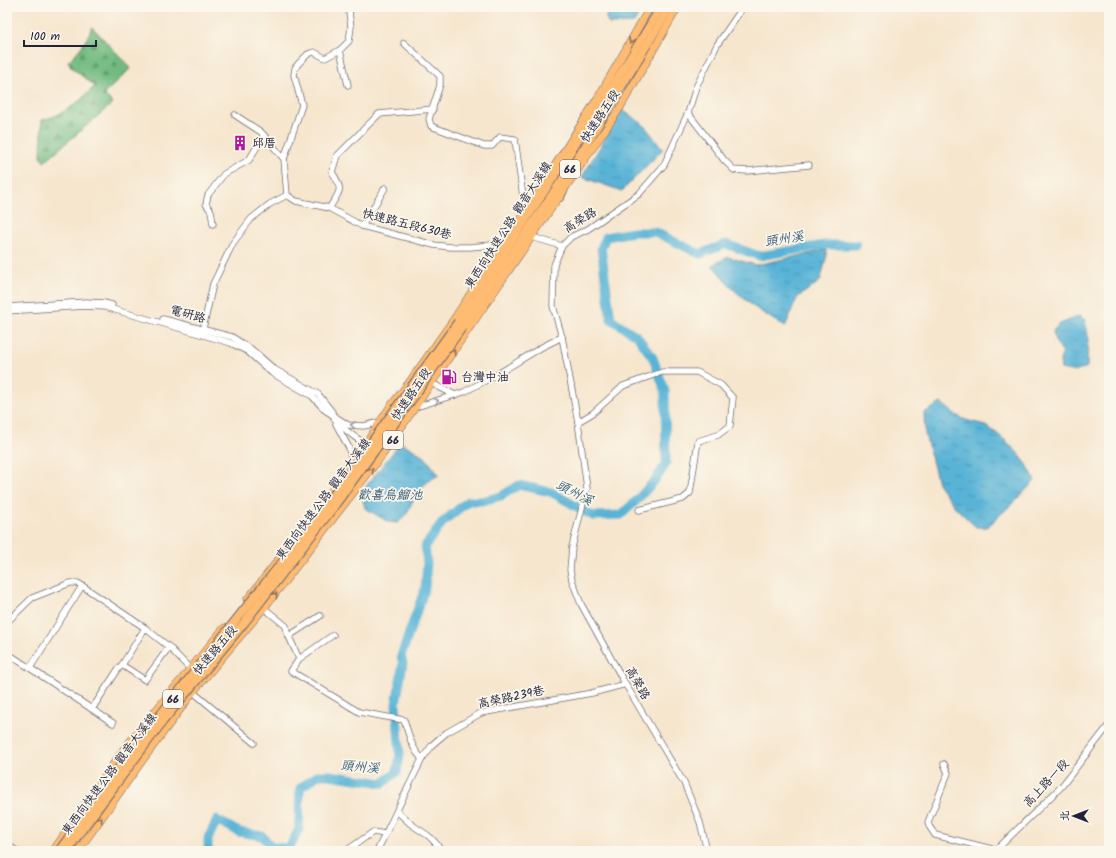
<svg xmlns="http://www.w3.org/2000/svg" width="1116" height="858" viewBox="0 0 1116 858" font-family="Kalam,'LXGW WenKai TC',sans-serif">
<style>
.forest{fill:url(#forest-firs);stroke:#4a6e5e}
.water{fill:url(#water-ripples);stroke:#3e6a88}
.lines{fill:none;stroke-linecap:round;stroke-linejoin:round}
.river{stroke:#59b3d6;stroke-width:9}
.minor-casing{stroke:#6c676e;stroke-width:7}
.major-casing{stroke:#6c676e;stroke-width:8}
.highway-casing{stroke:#6c676e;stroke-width:10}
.minor{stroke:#fff;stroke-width:5.5}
.major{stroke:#febb71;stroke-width:7}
.highway{stroke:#febb71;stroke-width:8}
.highway-bridge-casing{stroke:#6c676e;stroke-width:10;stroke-linecap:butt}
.highway-bridge{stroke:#febb71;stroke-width:8}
.oneway{stroke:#906e56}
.oneway2{stroke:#9c9ca7}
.labels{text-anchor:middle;stroke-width:3.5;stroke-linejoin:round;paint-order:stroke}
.shield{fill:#fbf7ec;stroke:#636270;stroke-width:1}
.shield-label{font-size:11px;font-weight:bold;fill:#22223b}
.street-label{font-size:12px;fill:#22223b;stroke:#fbf7ec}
.poi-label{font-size:12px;fill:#22223b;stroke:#fbf7ec;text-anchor:start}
.water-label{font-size:13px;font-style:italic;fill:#385c79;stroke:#fbf7ec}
</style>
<defs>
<pattern id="forest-firs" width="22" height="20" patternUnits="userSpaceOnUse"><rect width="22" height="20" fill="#71ba80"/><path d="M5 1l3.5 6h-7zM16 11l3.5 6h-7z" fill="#5c976a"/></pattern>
<pattern id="water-ripples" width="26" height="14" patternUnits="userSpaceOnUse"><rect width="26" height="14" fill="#59b3d6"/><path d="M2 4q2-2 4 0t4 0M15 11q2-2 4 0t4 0" fill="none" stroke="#4991af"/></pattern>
</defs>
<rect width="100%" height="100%" fill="#fbf7ec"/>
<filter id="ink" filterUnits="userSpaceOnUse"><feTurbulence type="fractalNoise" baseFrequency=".025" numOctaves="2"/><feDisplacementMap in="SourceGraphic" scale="8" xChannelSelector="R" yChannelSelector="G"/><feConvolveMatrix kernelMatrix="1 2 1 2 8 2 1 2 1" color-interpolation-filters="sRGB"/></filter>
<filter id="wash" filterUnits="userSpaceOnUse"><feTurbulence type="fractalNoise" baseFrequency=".012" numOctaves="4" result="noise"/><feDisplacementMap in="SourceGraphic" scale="16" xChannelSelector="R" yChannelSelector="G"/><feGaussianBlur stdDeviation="0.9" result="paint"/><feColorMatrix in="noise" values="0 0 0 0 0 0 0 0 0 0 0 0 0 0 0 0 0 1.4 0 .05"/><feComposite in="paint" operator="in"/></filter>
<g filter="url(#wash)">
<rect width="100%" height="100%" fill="#f6e6ce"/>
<path class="forest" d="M 92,27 L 131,68 L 104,94 L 113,103 L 44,162 L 41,155 L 42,120 C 64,115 79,102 95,86 L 72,68 L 68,61 C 80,50 86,42 92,27 Z"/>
<g class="water">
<path d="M 607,7 L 643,7 L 634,23 L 609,24 L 606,18 Z"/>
<path d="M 622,110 L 643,124 L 663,149 L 622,191 L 582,177 Z"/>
<path d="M 826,250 L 826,259 L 820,281 L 797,298 L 785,327 L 754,307 L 733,289 L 712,265 L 728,257 L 756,265 Z"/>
<path d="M 1079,316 L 1085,320 L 1088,336 L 1087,367 L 1075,372 L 1061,369 L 1060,360 L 1063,353 L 1055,341 L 1053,331 L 1058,325 Z"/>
<path d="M 941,403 C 948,408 954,414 961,418 C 969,422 978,422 985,426 C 1004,436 1028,460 1035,481 L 1012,504 L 987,527 L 976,527 L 954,506 L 938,483 L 925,434 L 924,413 Z"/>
<path d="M 404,444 L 424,456 L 439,475 L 430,480 L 418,490 L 406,515 L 398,523 L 388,522 L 365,508 L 362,496 L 363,490 L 398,446 Z"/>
</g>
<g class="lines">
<path class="river" d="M 208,851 L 208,838 L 217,820 L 239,832 L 262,836 L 272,847 L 289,848 L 299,829 L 300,788 L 318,775 L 329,775 L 383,783 L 397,772 L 400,755 L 396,704 L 403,663 L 401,656 L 425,588 L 427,564 L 425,546 L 443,522 L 468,501 L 482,501 L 501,496 L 519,485 L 551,492 L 593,516 L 621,515 L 638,499 L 655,480 L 666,464 L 665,391 L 653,358 L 637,336 L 611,319 L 601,248 L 606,237 L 633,232 L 655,232 L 700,254 L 726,244 L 759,256 L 825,245 L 856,245"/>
</g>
</g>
<g filter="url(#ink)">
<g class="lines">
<g class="minor-casing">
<g id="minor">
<path d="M 404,43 L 440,76 L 440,85 L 429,119 L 431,126 L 484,146 L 492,146 L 500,137 L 515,139 L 525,211"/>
<path d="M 340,50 L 348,85"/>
<path d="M 688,113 L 724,160 L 734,170 L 747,171 L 809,165"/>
<path d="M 235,115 L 261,132 L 284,159"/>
<path d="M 287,195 L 284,159 L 302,105 L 294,75 L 295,68 L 299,63 L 308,54 L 314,52 L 325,58 L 340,50 L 349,41 L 351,27 L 349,12 L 353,7"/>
<path d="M 287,195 L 296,201 L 329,208 L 362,226 L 434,245 L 450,247 L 470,247 L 503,244"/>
<path d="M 329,208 C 340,192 344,190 332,172 L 337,156 L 379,114 L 433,109"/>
<path d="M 213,224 L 211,211 L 206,204 L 208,195 L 224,174 L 249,160 L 264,135"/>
<path d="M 362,226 L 385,188"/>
<path d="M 532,237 L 562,246"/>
<path d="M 7,307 L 86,302 L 104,303 L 112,305"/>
<path d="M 7,311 L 86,306 L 105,307 L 186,330 L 231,343 L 247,351 L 272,373 L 312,396 L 325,410 L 348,425 L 364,426 L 380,422"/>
<path d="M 163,319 L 232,337 L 251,349 L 274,369 L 318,394 L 332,412"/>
<path d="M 202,333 L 213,284 L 233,243 L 251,219 L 270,204 L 287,195"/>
<path d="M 429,382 L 455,395"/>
<path d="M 416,407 L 464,392 L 496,375 L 542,347 L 562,337"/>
<path d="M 334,418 C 347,434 365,444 383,454"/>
<path d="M 578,422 L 593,413 L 623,386 L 662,372 L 697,372 L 721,385 L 733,398 L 730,426 L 718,435 L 698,441 L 690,493 L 683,499 L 639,510"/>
<path d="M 336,424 L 349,448 L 352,462"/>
<path d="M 264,608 L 286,626 L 287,632 L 299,659 L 291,671 L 359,712 L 404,720 C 409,734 411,748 422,759"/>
<path d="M 7,622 L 32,598 L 70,583 L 78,583 L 145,628 L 169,647 L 190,669"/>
<path d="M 289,636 L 320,616"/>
<path d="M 7,653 L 113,723"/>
<path d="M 299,659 L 333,635"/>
<path d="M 122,665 L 145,680 L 169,647"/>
<path d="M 30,668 L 82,586"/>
<path d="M 193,692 L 254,743"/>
<path d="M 92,709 L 119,668 L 122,665 L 145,628"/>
<path d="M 944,764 L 948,773 L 928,822 L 929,826 L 935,835 L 996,850"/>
<path d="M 397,811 C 401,815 406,820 411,824 C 423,833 433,836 441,851"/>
<path d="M 7,845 L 17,851"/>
<path d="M 346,851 L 373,832 L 385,834"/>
<path d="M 377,851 L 422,759 L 433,744 L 446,733 L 481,713 L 592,693 L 626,684"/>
<path d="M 707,851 L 700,822 L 684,783 L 623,680 L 581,604 L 572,580 L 570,570 L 572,547 L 587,488 L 578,422 L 562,337 L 553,306 L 554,265 L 562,246 L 571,237 L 588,229 L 639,194 L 664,165 L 688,113 L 696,87 L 717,45 L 743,7"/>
<path d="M 995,851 L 1061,787 L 1109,725"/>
</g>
</g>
<g class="major-casing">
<g id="major">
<path d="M 247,600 L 324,501 L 365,445 L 390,407 L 408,384 L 456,316 L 503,244 L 516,227 L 599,96 L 650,7"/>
<path d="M 53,851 L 123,750 L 224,628"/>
<path d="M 78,851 L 142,761 L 193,692 L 264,608 L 383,454 L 620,108 L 678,7"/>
</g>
</g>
<g class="highway-casing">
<g id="highway">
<path d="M 560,197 L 567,182"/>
<path d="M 458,322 L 605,99 L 661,7"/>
<path d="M 463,326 L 584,148 L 670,7"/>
</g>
</g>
<use href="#minor" class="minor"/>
<use href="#major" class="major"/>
<use href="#highway" class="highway"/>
<g class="highway-bridge-casing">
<g id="highway-bridge">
<path d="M 59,851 L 129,754 L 291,551 L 327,504 L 458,322"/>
<path d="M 67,851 L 80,832 L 163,721 L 244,623 L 332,509 L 405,409 L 463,326"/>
</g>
</g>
<use href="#highway-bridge" class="highway-bridge"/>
</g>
<defs><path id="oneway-chevron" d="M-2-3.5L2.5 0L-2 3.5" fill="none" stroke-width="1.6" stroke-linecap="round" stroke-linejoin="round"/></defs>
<g class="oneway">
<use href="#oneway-chevron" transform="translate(631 41) rotate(120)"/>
<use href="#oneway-chevron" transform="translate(453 352) rotate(-56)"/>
<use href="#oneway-chevron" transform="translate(371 470) rotate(-53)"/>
<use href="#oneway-chevron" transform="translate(275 595) rotate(-52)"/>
<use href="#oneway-chevron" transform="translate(100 819) rotate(-55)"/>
</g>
<g class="oneway2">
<use href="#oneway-chevron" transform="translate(436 401) rotate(-16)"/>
<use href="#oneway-chevron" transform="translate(353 425) rotate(-174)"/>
</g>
</g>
<defs>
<g id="building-bare" transform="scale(1.2)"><path d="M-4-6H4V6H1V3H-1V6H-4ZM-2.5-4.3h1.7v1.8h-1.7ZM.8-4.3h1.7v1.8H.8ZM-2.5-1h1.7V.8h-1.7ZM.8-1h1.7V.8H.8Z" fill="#b5179e" stroke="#fbf7ec" stroke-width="2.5" paint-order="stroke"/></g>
<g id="fuel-bare" transform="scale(1.2)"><path d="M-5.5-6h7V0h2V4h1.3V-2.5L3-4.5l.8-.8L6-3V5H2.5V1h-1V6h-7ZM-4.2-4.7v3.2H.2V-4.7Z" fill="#b5179e" stroke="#fbf7ec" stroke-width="2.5" paint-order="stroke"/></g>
</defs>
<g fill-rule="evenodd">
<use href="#building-bare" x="240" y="143"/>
<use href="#fuel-bare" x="449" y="377"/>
</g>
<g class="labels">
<g class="shield">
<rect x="560" y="160" width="20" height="18" rx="3"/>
<rect x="383" y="431" width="20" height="18" rx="3"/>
<rect x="163" y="690" width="20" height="18" rx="3"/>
</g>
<g class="shield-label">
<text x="570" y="173">66</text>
<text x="393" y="444">66</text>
<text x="173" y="703">66</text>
</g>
<g class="street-label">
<text transform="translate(600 116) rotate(-57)" y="4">快速路五段</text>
<text transform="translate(580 220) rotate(-32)" y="4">高榮路</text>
<text transform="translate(407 224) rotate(14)" y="4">快速路五段630巷</text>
<text transform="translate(508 225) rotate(-57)" y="4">東西向快速公路 觀音大溪線</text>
<text transform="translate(188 314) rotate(15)" y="4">電研路</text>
<text transform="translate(411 394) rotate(-56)" y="4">快速路五段</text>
<text transform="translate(323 499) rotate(-53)" y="4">東西向快速公路 觀音大溪線</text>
<text transform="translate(215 650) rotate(-50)" y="4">快速路五段</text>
<text transform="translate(638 683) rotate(60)" y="4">高榮路</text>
<text transform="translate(511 697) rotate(-12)" y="4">高榮路239巷</text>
<text transform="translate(109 774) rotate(-53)" y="4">東西向快速公路 觀音大溪線</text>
<text transform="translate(1046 783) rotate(-47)" y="4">高上路一段</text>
</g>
<g class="poi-label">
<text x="252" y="147">邱厝</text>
<text x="461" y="381">台灣中油</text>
</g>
<g class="water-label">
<text transform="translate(784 238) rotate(-9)" y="5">頭州溪</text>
<text transform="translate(575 492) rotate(27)" y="5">頭州溪</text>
<text x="390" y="499">歡喜烏鰡池</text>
<text transform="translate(360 766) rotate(5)" y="5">頭州溪</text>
</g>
</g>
<rect width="1116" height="858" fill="none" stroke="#fbf7ec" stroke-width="24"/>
<g transform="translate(1074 816) rotate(270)" stroke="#fbf7ec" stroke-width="3" paint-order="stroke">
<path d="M0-3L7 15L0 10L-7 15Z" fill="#22223b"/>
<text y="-6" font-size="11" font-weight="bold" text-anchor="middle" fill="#22223b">北</text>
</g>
<path d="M24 40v6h72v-6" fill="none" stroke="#22223b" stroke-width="2"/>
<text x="30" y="40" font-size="12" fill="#22223b" stroke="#fbf7ec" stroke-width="3" paint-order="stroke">100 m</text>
</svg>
